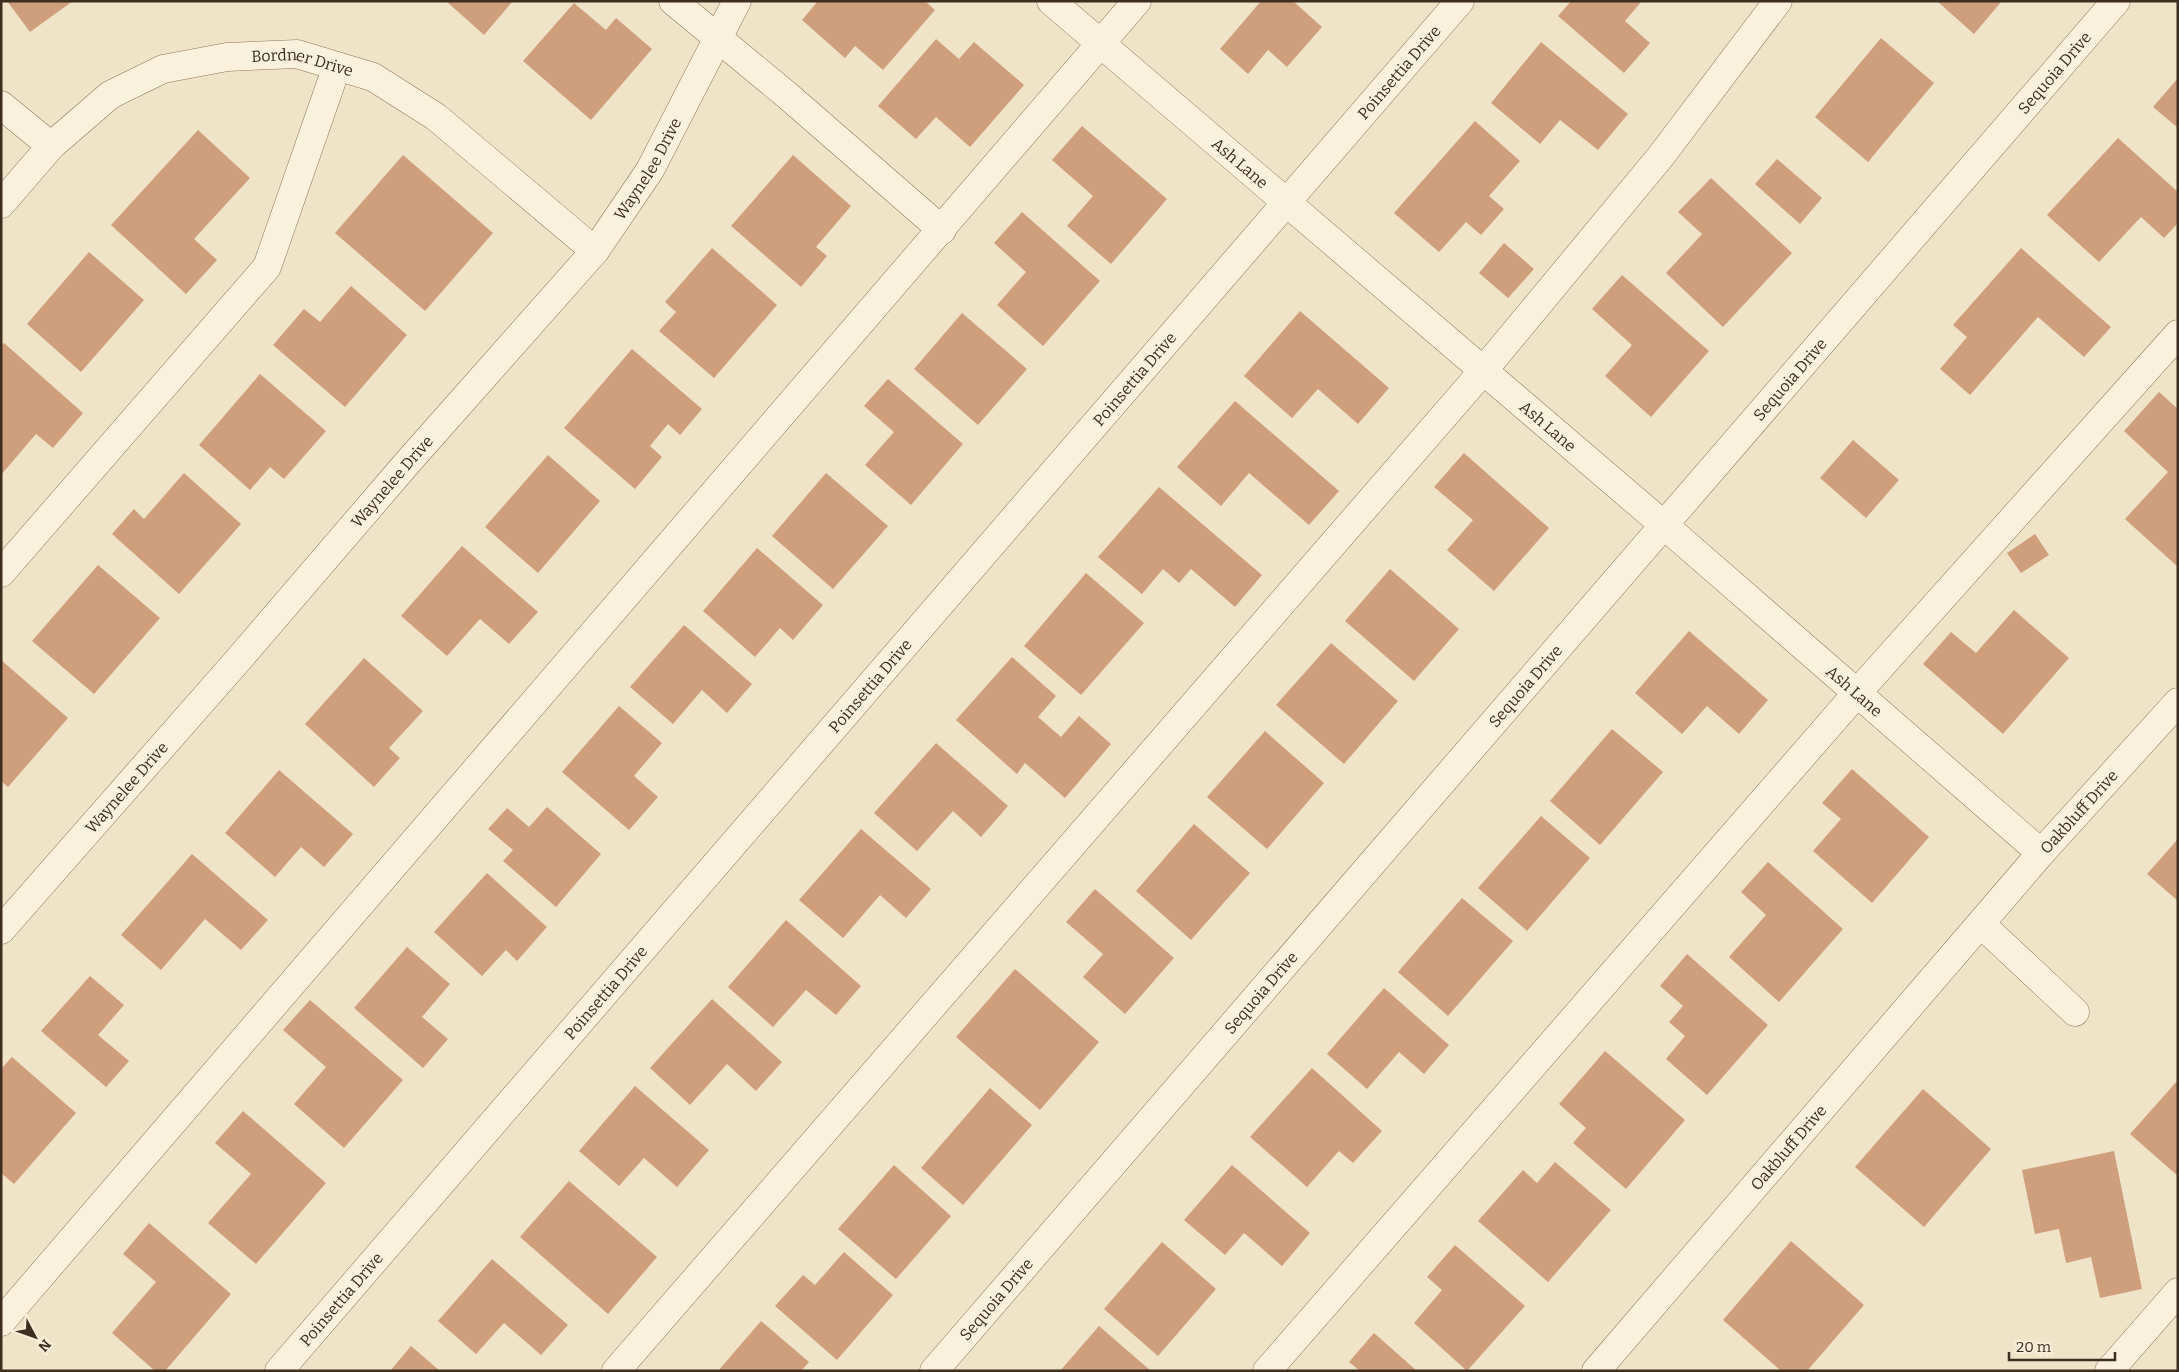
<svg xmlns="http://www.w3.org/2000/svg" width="2179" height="1372" viewBox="0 0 2179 1372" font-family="Bitter,serif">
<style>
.building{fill:#cf9f7d}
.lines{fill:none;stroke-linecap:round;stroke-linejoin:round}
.minor-casing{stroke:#8d765c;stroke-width:29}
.minor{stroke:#faf1dc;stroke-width:28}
.labels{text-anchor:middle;stroke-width:4;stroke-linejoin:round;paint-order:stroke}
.street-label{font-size:16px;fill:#3d2e20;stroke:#f7eed8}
</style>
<rect width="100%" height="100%" fill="#f0e4c8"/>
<g class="building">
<path d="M 7,1 L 73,1 L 30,32 Z"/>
<path d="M 446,1 L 513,1 L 484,35 Z"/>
<path d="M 818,1 L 925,1 L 935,10 L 883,70 L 855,46 L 845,58 L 802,20 Z"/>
<path d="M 1261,1 L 1293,1 L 1322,27 L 1287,67 L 1268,50 L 1248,74 L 1220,49 Z"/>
<path d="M 1571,1 L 1642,1 L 1625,21 L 1650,43 L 1624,73 L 1558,16 Z"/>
<path d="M 1937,1 L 2002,1 L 1974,34 Z"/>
<path d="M 574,3 L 606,30 L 616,18 L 652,49 L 591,120 L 523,61 Z"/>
<path d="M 1881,38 L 1934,83 L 1868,162 L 1815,117 Z"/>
<path d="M 936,39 L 959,59 L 974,42 L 1024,85 L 970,147 L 936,117 L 916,139 L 878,106 Z"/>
<path d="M 1541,42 L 1628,114 L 1598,150 L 1560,120 L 1540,144 L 1491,103 Z"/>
<path d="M 2178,78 L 2178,128 L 2153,107 Z"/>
<path d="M 1475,121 L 1520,161 L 1489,196 L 1504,209 L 1481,235 L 1466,222 L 1439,252 L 1394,213 Z"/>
<path d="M 1082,126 L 1167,199 L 1111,264 L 1067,226 L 1093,196 L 1052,160 Z"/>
<path d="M 198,130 L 250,178 L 194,239 L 217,260 L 186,294 L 111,225 Z"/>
<path d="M 2118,138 L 2178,192 L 2178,223 L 2164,238 L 2141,217 L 2099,262 L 2047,215 Z"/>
<path d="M 403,155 L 493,233 L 425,311 L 335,233 Z"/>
<path d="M 793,155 L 851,206 L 816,247 L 827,256 L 801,287 L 731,226 Z"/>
<path d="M 1777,159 L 1822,198 L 1800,224 L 1755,184 Z"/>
<path d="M 1711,178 L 1792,253 L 1723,327 L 1666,273 L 1702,234 L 1678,212 Z"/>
<path d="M 1022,212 L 1100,281 L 1043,346 L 997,305 L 1026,272 L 994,243 Z"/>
<path d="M 1504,243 L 1534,269 L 1508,298 L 1479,273 Z"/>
<path d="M 712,248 L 777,305 L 714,378 L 659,331 L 676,312 L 665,302 Z"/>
<path d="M 2021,248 L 2111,327 L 2084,357 L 2038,317 L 1970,395 L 1940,369 L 1967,337 L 1953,325 Z"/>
<path d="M 89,252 L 144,300 L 81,372 L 27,324 Z"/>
<path d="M 1622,275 L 1709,351 L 1651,417 L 1605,376 L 1632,345 L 1592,309 Z"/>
<path d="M 351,286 L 407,335 L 345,407 L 273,345 L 304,309 L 320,322 Z"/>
<path d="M 1300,311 L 1389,388 L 1358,424 L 1318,389 L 1292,418 L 1244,376 Z"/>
<path d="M 962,313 L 1027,369 L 978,425 L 914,369 Z"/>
<path d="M 4,343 L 83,413 L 53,448 L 36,434 L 1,475 L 1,346 Z"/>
<path d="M 632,349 L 702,409 L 680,435 L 668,424 L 650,446 L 662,457 L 635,489 L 564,428 Z"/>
<path d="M 260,374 L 326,431 L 284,479 L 270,467 L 250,490 L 199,445 Z"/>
<path d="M 888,379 L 963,444 L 911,505 L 865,465 L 894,432 L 864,406 Z"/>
<path d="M 2159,392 L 2178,409 L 2178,567 L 2125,519 L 2168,472 L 2124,431 Z"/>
<path d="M 1235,401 L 1339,491 L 1309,525 L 1249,473 L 1221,506 L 1177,467 Z"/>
<path d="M 1853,440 L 1899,480 L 1866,518 L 1820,478 Z"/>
<path d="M 1464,453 L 1549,528 L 1494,591 L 1447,550 L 1473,520 L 1434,487 Z"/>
<path d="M 548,455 L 600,501 L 538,573 L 485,527 Z"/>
<path d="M 184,473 L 241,524 L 179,594 L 112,534 L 134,509 L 144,519 Z"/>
<path d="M 826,473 L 888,526 L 833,589 L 772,536 Z"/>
<path d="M 1159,487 L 1262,575 L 1235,607 L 1191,569 L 1179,583 L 1163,569 L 1142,594 L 1098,557 Z"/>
<path d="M 2035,534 L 2049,555 L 2021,573 L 2007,553 Z"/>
<path d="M 462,546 L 538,612 L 509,644 L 480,619 L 447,656 L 401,616 Z"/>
<path d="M 757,548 L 823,605 L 793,640 L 780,628 L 755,657 L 703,611 Z"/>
<path d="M 98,565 L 160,618 L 94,694 L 32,641 Z"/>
<path d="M 1390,569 L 1459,629 L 1414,681 L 1345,621 Z"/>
<path d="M 1086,573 L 1144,623 L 1081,695 L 1024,646 Z"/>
<path d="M 2014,610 L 2069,658 L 2003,734 L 1923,664 L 1951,632 L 1976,653 Z"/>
<path d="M 684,625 L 752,684 L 727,713 L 702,690 L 673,724 L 630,687 Z"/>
<path d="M 1689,631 L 1768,700 L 1739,734 L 1707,706 L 1682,734 L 1635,693 Z"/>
<path d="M 1331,643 L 1398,701 L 1344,764 L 1276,705 Z"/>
<path d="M 1012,657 L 1056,696 L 1038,717 L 1061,737 L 1079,716 L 1111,744 L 1065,798 L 1025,763 L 1017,774 L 956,720 Z"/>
<path d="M 364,658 L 423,711 L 389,748 L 400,758 L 374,787 L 305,724 Z"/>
<path d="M 1,660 L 68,718 L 8,787 L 1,781 Z"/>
<path d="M 619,706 L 662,743 L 634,776 L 658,797 L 629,830 L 562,772 Z"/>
<path d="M 1612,729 L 1663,772 L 1600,845 L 1550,801 Z"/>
<path d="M 1265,731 L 1324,783 L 1267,849 L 1207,797 Z"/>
<path d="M 936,743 L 1008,806 L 981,837 L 953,811 L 917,851 L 874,813 Z"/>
<path d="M 1852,769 L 1929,837 L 1872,903 L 1813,851 L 1841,819 L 1822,803 Z"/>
<path d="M 279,770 L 353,834 L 324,867 L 301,847 L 275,877 L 225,833 Z"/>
<path d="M 547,807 L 601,854 L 556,907 L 503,861 L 513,850 L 488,829 L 507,808 L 529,827 Z"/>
<path d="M 1541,816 L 1590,858 L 1527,931 L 1478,888 Z"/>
<path d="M 1194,824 L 1250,873 L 1191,940 L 1136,891 Z"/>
<path d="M 861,829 L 931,889 L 906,918 L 880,895 L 843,938 L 799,900 Z"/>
<path d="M 2178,839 L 2178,901 L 2147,874 Z"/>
<path d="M 192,854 L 268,920 L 241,950 L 205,919 L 161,970 L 121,935 Z"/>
<path d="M 1768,862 L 1843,929 L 1779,1002 L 1729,957 L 1766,915 L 1741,892 Z"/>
<path d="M 487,873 L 547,927 L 517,961 L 506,950 L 482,976 L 434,932 Z"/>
<path d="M 1095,889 L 1174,958 L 1125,1014 L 1083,977 L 1103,954 L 1066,922 Z"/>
<path d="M 1462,898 L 1513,941 L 1448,1016 L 1398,972 Z"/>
<path d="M 786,920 L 861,986 L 836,1015 L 806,990 L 773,1027 L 728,987 Z"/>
<path d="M 407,947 L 450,984 L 422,1017 L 448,1039 L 423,1068 L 354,1008 Z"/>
<path d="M 1687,954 L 1768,1025 L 1707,1095 L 1666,1059 L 1685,1036 L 1669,1022 L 1683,1006 L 1660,986 Z"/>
<path d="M 1015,969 L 1099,1042 L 1040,1110 L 956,1037 Z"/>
<path d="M 90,976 L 124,1005 L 98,1035 L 129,1061 L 106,1087 L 41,1031 Z"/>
<path d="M 1384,988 L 1449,1045 L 1424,1074 L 1399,1052 L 1367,1089 L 1327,1054 Z"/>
<path d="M 712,999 L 782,1062 L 756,1091 L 727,1064 L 690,1105 L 650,1068 Z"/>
<path d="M 310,1000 L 403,1080 L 344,1148 L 294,1104 L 326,1067 L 283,1030 Z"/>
<path d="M 1605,1051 L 1685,1120 L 1626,1189 L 1573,1143 L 1586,1128 L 1559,1104 Z"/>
<path d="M 12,1057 L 76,1113 L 14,1184 L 1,1173 L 1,1069 Z"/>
<path d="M 1312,1068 L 1382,1131 L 1353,1163 L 1339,1151 L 1307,1187 L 1250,1137 Z"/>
<path d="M 2178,1080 L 2178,1176 L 2130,1134 Z"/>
<path d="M 635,1086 L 709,1150 L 677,1187 L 644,1158 L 619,1186 L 579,1151 Z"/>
<path d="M 990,1088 L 1032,1125 L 963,1205 L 921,1168 Z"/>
<path d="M 1923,1089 L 1991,1149 L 1924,1227 L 1855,1167 Z"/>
<path d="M 243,1111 L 326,1183 L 256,1264 L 208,1223 L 251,1174 L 215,1143 Z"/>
<path d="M 2114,1151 L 2142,1289 L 2100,1298 L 2091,1257 L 2066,1263 L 2059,1229 L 2035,1234 L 2022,1170 Z"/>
<path d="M 1555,1162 L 1611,1210 L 1548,1282 L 1478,1221 L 1523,1170 L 1537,1183 Z"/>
<path d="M 894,1165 L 951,1216 L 896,1279 L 838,1229 Z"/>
<path d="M 1232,1165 L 1310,1233 L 1282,1266 L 1244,1233 L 1225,1255 L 1184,1220 Z"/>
<path d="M 569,1181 L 657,1257 L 608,1314 L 520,1237 Z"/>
<path d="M 149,1223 L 231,1294 L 165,1371 L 155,1371 L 112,1333 L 156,1282 L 123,1254 Z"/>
<path d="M 1791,1241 L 1864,1305 L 1807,1371 L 1781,1371 L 1723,1320 Z"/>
<path d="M 1162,1242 L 1216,1289 L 1158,1356 L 1104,1309 Z"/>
<path d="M 1455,1245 L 1525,1306 L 1467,1371 L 1414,1323 L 1442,1290 L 1427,1277 Z"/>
<path d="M 844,1252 L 893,1295 L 837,1360 L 775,1306 L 803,1275 L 815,1285 Z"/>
<path d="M 492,1259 L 568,1325 L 541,1355 L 504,1323 L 476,1354 L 438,1321 Z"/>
<path d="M 761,1321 L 809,1362 L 801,1371 L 718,1371 Z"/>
<path d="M 1099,1326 L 1151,1371 L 1060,1371 Z"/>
<path d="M 1374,1333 L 1417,1371 L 1360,1371 L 1349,1362 Z"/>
<path d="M 411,1346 L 440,1371 L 390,1371 Z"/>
</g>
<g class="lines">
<g class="minor-casing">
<g id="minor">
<path d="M 673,1 L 788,96 L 942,230"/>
<path id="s1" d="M 1051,1 L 1665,526 L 2041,853"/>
<path d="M 1,105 L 51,146"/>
<path id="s2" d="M 1,204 L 51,146 L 110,95 L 163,69 L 227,57 L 297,54 L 373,77 L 436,117 L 595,251"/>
<path d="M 1,573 L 267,267 L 337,66"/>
<path d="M 1981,924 L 2075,1012"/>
<path id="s3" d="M 1,930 L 239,659 L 408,462 L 595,251 L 650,170 L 737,1"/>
<path d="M 1,1322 L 1137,1"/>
<path id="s4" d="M 279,1371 L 1460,1"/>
<path d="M 616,1371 L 1483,371 L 1661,156 L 1778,1"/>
<path id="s5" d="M 934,1371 L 2116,1"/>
<path d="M 1267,1371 L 1857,693 L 2178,334"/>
<path id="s6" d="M 1596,1371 L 2041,853 L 2178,702"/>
<path d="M 2109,1371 L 2178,1292"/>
</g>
</g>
<use href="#minor" class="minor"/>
</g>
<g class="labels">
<g class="street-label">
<text dy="6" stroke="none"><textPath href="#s2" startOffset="355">Bordner Drive</textPath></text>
<text dy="6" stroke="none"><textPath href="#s5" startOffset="1715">Sequoia Drive</textPath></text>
<text dy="6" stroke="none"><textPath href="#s4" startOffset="1715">Poinsettia Drive</textPath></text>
<text dy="6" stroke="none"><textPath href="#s1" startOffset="249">Ash Lane</textPath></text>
<text dy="6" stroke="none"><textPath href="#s3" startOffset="1000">Waynelee Drive</textPath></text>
<text dy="6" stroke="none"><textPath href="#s4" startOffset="1310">Poinsettia Drive</textPath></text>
<text dy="6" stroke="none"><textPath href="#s5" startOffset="1310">Sequoia Drive</textPath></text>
<text dy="6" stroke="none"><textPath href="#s1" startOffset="654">Ash Lane</textPath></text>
<text dy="6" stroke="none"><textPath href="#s3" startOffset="595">Waynelee Drive</textPath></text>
<text dy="6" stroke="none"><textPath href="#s4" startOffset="905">Poinsettia Drive</textPath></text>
<text dy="6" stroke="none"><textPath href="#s5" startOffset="905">Sequoia Drive</textPath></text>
<text dy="6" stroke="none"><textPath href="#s1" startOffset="1059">Ash Lane</textPath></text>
<text dy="6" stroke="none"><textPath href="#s3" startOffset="190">Waynelee Drive</textPath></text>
<text dy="6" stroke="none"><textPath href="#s6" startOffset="739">Oakbluff Drive</textPath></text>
<text dy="6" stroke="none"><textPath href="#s4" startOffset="500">Poinsettia Drive</textPath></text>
<text dy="6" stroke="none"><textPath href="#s5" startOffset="500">Sequoia Drive</textPath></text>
<text dy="6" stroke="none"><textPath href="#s6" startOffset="295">Oakbluff Drive</textPath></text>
<text dy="6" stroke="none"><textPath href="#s4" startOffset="95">Poinsettia Drive</textPath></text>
<text dy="6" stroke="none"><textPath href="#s5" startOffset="95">Sequoia Drive</textPath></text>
</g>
</g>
<rect width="2179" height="1372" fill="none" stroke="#3d2e20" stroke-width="5"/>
<g transform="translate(35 1337) rotate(131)" stroke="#f7eed8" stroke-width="4" paint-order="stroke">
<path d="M0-4L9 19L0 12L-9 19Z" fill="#3d2e20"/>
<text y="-8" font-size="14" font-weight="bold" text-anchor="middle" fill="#3d2e20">N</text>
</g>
<path d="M2009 1352v8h106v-8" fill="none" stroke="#3d2e20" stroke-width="2.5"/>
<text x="2016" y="1352" font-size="15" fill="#3d2e20" stroke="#f7eed8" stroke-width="4" paint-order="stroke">20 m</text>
</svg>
